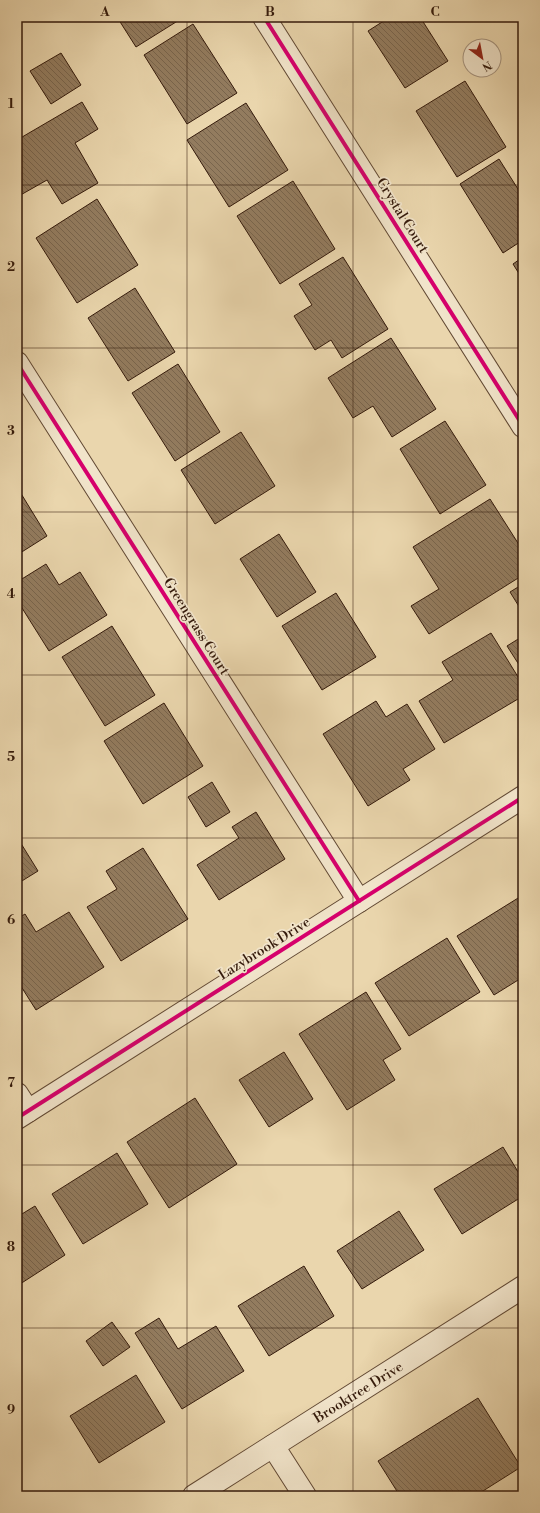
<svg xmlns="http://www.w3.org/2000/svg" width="540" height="1513" viewBox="0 0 540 1513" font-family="'Libre Bodoni',serif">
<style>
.building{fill:url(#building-back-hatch);stroke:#341a0b}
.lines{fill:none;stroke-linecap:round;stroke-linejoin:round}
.minor-casing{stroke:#624934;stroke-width:24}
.minor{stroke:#f1e4ca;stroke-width:22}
.cycleway-casing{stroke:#f1e4ca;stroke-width:6}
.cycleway{stroke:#d6006c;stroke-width:4}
.grid{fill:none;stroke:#341a0b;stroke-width:1;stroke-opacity:0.55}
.labels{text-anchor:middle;stroke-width:3.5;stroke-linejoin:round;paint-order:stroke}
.street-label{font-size:14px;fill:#341a0b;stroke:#f1e4ca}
.neatline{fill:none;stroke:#341a0b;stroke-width:1.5}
.grid-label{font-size:13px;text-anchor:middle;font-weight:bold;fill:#341a0b}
</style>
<defs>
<pattern id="building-back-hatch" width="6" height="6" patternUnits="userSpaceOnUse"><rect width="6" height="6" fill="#937c5f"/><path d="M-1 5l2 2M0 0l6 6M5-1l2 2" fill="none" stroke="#79654d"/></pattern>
</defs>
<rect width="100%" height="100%" fill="#ead6ad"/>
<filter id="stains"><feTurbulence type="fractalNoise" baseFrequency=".005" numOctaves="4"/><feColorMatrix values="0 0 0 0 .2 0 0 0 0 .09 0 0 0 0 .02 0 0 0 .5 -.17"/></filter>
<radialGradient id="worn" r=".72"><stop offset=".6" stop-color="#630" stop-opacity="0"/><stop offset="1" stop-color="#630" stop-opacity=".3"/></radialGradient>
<g class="building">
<path d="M 117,17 L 184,17 L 136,47 Z"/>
<path d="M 390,17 L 420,17 L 448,61 L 405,88 L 368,31 Z"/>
<path d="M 193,24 L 237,93 L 187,124 L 144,55 Z"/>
<path d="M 61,53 L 81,85 L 51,104 L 30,71 Z"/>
<path d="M 465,81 L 506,147 L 457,177 L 416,111 Z"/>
<path d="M 82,102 L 98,129 L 75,143 L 98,183 L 62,204 L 47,180 L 17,197 L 17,140 Z"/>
<path d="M 246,103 L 288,170 L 229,207 L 187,140 Z"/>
<path d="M 499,159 L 523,197 L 523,240 L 503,253 L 460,184 Z"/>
<path d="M 293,181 L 335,249 L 280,284 L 237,216 Z"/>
<path d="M 97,199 L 138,265 L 77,303 L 36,238 Z"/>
<path d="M 343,257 L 388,329 L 342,358 L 331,340 L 315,350 L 294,316 L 312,305 L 299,284 Z"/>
<path d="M 523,257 L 523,280 L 513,264 Z"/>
<path d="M 135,288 L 175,352 L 128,381 L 88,318 Z"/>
<path d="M 391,338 L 436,409 L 392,437 L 373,406 L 353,418 L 328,378 Z"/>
<path d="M 178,364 L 220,432 L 175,461 L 132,393 Z"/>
<path d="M 445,421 L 486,485 L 440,514 L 400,449 Z"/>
<path d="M 241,432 L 275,486 L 215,524 L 181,470 Z"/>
<path d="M 17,487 L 47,536 L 17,555 Z"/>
<path d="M 490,499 L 523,551 L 523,575 L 429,634 L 411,606 L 439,589 L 413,547 Z"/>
<path d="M 279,534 L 316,592 L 277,617 L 240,559 Z"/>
<path d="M 46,564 L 59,585 L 80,572 L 107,615 L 49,651 L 17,600 L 17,582 Z"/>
<path d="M 523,584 L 523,613 L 510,592 Z"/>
<path d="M 336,593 L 376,657 L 322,690 L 282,626 Z"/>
<path d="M 112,626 L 155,695 L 105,726 L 62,657 Z"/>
<path d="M 491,633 L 523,685 L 523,696 L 444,743 L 419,701 L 453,680 L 442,662 Z"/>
<path d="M 523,636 L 523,671 L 507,646 Z"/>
<path d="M 376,701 L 386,717 L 407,704 L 435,749 L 403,769 L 410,780 L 368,806 L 323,734 Z"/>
<path d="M 164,703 L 203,766 L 143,804 L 104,741 Z"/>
<path d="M 212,782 L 230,812 L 206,827 L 188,797 Z"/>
<path d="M 256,812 L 285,859 L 219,900 L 197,865 L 239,838 L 232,827 Z"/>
<path d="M 17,837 L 38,871 L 17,884 Z"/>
<path d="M 143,848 L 188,919 L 121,961 L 87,907 L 117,889 L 106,871 Z"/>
<path d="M 523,895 L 523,977 L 494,995 L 457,936 Z"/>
<path d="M 69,912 L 104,967 L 36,1010 L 17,980 L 17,919 L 25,914 L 36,932 Z"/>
<path d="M 447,938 L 480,992 L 409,1036 L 375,983 Z"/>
<path d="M 366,992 L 401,1049 L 383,1060 L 395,1080 L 347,1110 L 299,1034 Z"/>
<path d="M 284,1052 L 313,1099 L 269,1127 L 239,1080 Z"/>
<path d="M 195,1098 L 237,1164 L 169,1208 L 127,1142 Z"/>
<path d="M 503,1147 L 523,1180 L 523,1196 L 462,1234 L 434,1189 Z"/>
<path d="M 117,1153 L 148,1204 L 83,1244 L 52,1194 Z"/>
<path d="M 35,1206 L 65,1255 L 17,1286 L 17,1217 Z"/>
<path d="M 399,1211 L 424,1250 L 362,1289 L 337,1251 Z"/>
<path d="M 304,1266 L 334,1316 L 269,1356 L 238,1306 Z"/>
<path d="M 159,1318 L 178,1349 L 216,1326 L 244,1371 L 182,1409 L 135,1333 Z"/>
<path d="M 112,1322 L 130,1347 L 103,1366 L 86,1341 Z"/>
<path d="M 136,1375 L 165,1422 L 99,1463 L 70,1416 Z"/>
<path d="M 478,1398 L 521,1467 L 475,1496 L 400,1496 L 378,1461 Z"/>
</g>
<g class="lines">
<g class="minor-casing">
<g id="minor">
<path d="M 264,17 L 523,426"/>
<path d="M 17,363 L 359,901"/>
<path d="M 17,1094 L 28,1111"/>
<path d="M 17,1118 L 523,797"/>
<path d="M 273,1446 L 305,1496"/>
<path d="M 194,1496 L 523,1287"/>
</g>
</g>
<use href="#minor" class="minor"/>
<g class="cycleway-casing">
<g id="cycleway">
<path d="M 264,17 L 523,426"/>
<path d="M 17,363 L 359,901"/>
<path d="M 17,1118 L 523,797"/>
</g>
</g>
<use href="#cycleway" class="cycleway"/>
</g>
<path class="grid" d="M 187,17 L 187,1496M 353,17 L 353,1496M 17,185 L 523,185M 17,348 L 523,348M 17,512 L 523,512M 17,675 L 523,675M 17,838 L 523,838M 17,1001 L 523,1001M 17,1165 L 523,1165M 17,1328 L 523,1328"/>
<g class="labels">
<g class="street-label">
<text transform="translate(403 215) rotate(58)" y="5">Crystal Court</text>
<text transform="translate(197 626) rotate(58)" y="5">Greengrass Court</text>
<text transform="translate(264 948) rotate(-32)" y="5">Lazybrook Drive</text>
<text transform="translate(358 1392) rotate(-32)" y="5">Brooktree Drive</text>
</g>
</g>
<rect width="540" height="1513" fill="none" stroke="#ead6ad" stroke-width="44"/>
<g transform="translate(482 58) rotate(148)"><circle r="19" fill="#f1e4ca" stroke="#a5937e"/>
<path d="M0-3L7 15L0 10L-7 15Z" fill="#8f2418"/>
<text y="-6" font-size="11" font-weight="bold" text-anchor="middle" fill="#341a0b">N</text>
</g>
<rect x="22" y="22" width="496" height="1469" class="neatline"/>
<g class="grid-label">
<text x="105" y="16">A</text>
<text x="270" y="16">B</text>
<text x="435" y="16">C</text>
<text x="11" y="108">1</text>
<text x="11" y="271">2</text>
<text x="11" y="435">3</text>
<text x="11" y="598">4</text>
<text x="11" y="761">5</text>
<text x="11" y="924">6</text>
<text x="11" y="1087">7</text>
<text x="11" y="1251">8</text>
<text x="11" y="1414">9</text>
</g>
<rect width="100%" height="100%" filter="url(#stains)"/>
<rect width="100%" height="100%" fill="url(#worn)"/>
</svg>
